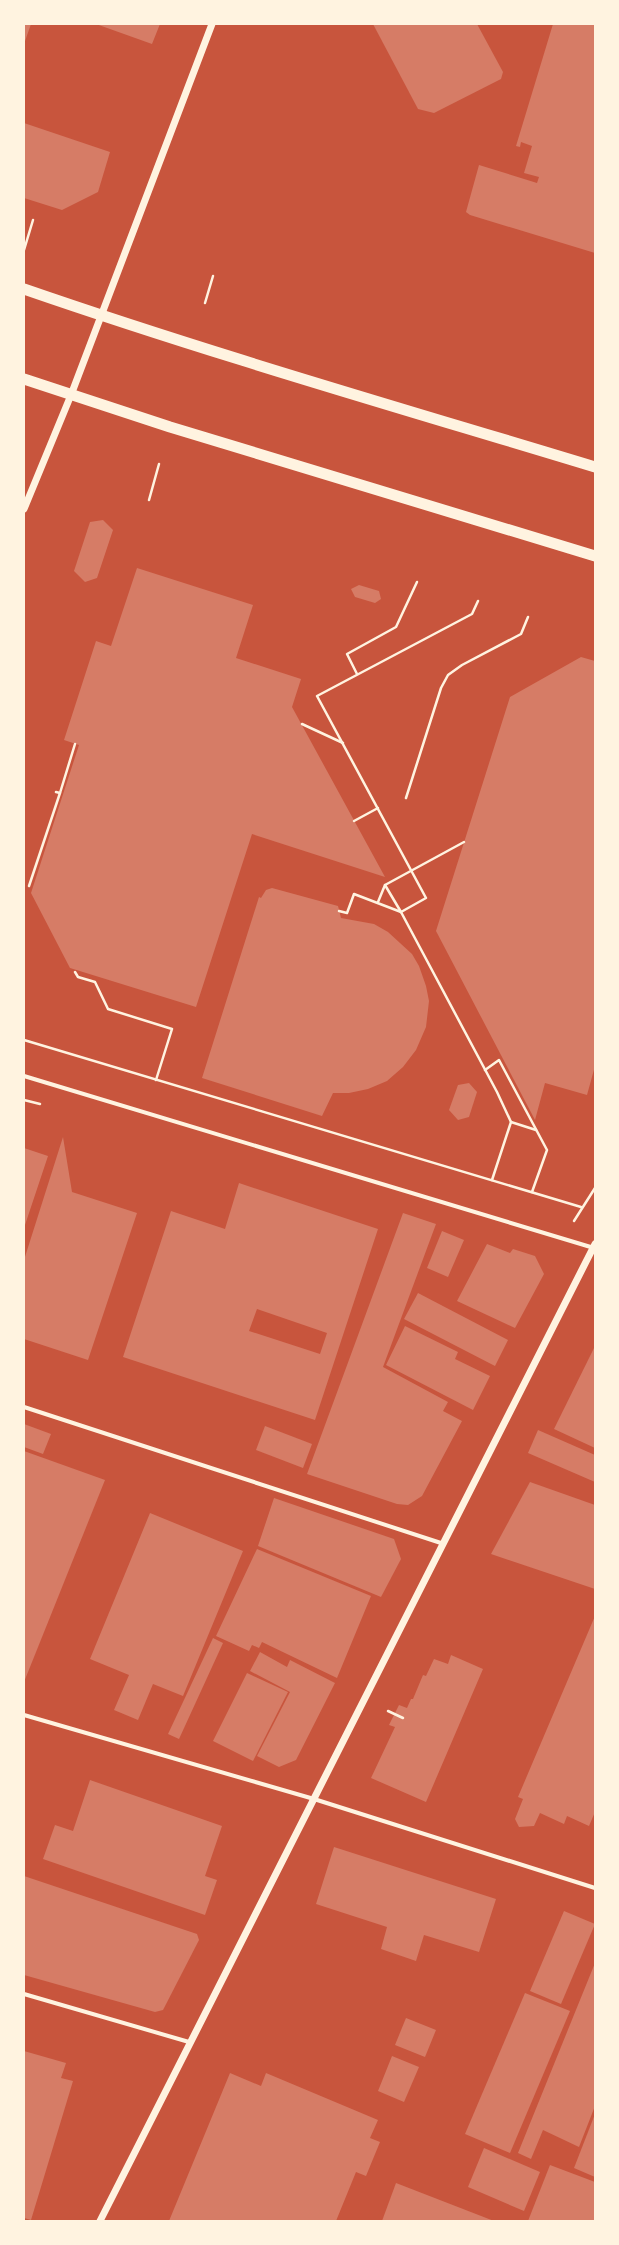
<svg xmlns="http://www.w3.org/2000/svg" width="619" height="2245" viewBox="0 0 619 2245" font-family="Figtree,sans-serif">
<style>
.building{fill:#d67c66;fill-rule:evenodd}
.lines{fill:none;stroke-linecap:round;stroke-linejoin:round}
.path{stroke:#fff3e0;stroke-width:2.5}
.minor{stroke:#fff3e0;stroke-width:4}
.tertiary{stroke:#fff3e0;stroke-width:7}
.trunk{stroke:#fff3e0;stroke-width:11}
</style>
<rect width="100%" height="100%" fill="#c8553d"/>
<g class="building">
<path d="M 24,24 L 31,24 L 24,44 Z"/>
<path d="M 96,24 L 160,24 L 152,44 Z"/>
<path d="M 373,24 L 477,24 L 503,72 L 501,79 L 434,113 L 418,109 Z"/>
<path d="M 553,24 L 595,24 L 595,253 L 470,215 L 466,212 L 479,165 L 537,183 L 539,177 L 524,173 L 532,146 L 521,142 L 520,147 L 516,146 Z"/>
<path d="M 24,123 L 110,152 L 98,192 L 62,210 L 24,198 Z"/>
<path d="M 103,520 L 113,530 L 97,578 L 85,582 L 74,571 L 90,522 Z"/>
<path d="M 137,568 L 253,605 L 236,658 L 301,679 L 292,707 L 385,877 L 252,834 L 196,1007 L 70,968 L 31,893 L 79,745 L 64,740 L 96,641 L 111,646 Z"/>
<path d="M 359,585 L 379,591 L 381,599 L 375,603 L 355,597 L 351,589 Z"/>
<path d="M 581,657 L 595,661 L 595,1066 L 587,1095 L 545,1083 L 535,1120 L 436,931 L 510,697 Z"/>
<path d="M 272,888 L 338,906 L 341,918 L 374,924 L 388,932 L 412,954 L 419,966 L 426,986 L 429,1001 L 426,1027 L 416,1050 L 403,1067 L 387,1081 L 368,1089 L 349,1093 L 333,1093 L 322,1116 L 202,1078 L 259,897 L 261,898 L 266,890 Z"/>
<path d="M 469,1083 L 477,1092 L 469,1117 L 458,1120 L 449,1110 L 458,1085 Z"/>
<path d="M 63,1137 L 72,1192 L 137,1213 L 88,1360 L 24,1339 L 24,1260 Z"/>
<path d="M 24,1148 L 48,1156 L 24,1228 Z"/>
<path d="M 239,1183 L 378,1229 L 315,1420 L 123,1357 L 171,1211 L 225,1229 ZM 257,1309 L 327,1333 L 320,1354 L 249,1331 Z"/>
<path d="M 403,1213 L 436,1224 L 383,1367 L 448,1402 L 443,1411 L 462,1421 L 422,1496 L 408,1505 L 397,1504 L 307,1474 Z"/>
<path d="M 442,1231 L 464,1240 L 448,1277 L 427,1268 Z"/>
<path d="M 487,1244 L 510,1253 L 513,1249 L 535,1256 L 544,1274 L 515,1328 L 457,1301 Z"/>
<path d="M 418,1293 L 508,1340 L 495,1366 L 404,1319 Z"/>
<path d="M 405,1326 L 458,1352 L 455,1359 L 490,1376 L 473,1410 L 386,1365 Z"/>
<path d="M 595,1346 L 595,1448 L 554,1429 Z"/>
<path d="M 24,1424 L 51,1434 L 43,1454 L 24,1447 Z"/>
<path d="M 265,1426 L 312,1444 L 303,1468 L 256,1450 Z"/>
<path d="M 538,1430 L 595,1455 L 595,1482 L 528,1453 Z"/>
<path d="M 24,1451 L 105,1480 L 24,1682 Z"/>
<path d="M 530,1482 L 595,1505 L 595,1589 L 491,1554 Z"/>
<path d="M 274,1498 L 394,1539 L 401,1559 L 381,1597 L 258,1546 Z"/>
<path d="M 150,1513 L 243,1551 L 183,1696 L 153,1684 L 138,1720 L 114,1710 L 129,1675 L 90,1659 Z"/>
<path d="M 257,1549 L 371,1596 L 337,1678 L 262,1642 L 259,1648 L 252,1645 L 249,1651 L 216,1636 Z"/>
<path d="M 595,1616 L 595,1812 L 589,1826 L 567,1816 L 564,1824 L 540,1813 L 534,1826 L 519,1827 L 515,1819 L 523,1799 L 518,1797 Z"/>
<path d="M 213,1638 L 223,1643 L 179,1739 L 168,1734 Z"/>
<path d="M 260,1652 L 287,1667 L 290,1660 L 335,1683 L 296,1760 L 279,1767 L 257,1756 L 290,1692 L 250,1671 Z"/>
<path d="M 451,1655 L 483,1669 L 426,1802 L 371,1778 L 395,1727 L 389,1725 L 399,1705 L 407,1708 L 411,1699 L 413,1699 L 423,1675 L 426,1676 L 434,1659 L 448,1664 Z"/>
<path d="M 247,1673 L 288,1692 L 253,1761 L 213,1741 Z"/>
<path d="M 90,1780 L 222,1826 L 205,1876 L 217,1880 L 205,1915 L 43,1859 L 55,1825 L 73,1831 Z"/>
<path d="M 334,1847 L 496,1899 L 479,1952 L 424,1935 L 416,1961 L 381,1949 L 387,1927 L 316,1904 Z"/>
<path d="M 24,1876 L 197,1934 L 199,1940 L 163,2010 L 155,2012 L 24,1975 Z"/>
<path d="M 564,1911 L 595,1924 L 561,2004 L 530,1991 Z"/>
<path d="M 595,1963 L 595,2106 L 579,2147 L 543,2130 L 531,2159 L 518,2153 Z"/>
<path d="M 525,1993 L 570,2011 L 510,2153 L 465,2134 Z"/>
<path d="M 406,2018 L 436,2030 L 425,2057 L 395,2045 Z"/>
<path d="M 24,2051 L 66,2063 L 61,2078 L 73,2081 L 31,2220 L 24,2218 Z"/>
<path d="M 392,2056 L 419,2067 L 404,2102 L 378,2091 Z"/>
<path d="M 230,2073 L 261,2086 L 266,2073 L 378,2120 L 370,2138 L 380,2142 L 366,2176 L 356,2172 L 336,2221 L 169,2221 Z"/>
<path d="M 595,2114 L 595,2177 L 574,2168 Z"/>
<path d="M 484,2148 L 540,2172 L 524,2211 L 468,2187 Z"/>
<path d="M 550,2165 L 595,2182 L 595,2221 L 528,2221 Z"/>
<path d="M 396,2183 L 494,2221 L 382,2221 Z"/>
</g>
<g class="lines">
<g class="path">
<path d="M 24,250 L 33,220"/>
<path d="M 205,303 L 213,276"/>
<path d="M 149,500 L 159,464"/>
<path d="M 478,601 L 472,614 L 317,696 L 426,898 L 401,912 L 497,1092 L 511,1122 L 492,1180"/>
<path d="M 357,674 L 347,654 L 396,627 L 417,582"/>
<path d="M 302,724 L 343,743"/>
<path d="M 56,792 L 60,793 L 75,744"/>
<path d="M 406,798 L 441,688 L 448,675 L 462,665 L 521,634 L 528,617"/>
<path d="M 354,821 L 378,808"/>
<path d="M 29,886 L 60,793"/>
<path d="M 378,902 L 385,885"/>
<path d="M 339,911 L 347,913 L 354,894 L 401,912"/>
<path d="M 401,912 L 385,885 L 464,842"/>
<path d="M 75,972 L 78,977 L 95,982 L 108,1009 L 172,1029 L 156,1080"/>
<path d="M 24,1040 L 581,1207"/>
<path d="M 485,1070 L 499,1060 L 547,1150 L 532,1192"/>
<path d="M 24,1100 L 40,1104"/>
<path d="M 511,1122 L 536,1130"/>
<path d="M 574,1221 L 595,1188"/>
<path d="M 388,1711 L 403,1718"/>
</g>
<g class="minor">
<path d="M 24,1076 L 594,1248"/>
<path d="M 24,1407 L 444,1544"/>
<path d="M 24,1715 L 314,1799 L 595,1888"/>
<path d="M 24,1994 L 189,2042"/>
</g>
<g class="tertiary">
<path d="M 24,509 L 71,395 L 212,24"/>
<path d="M 100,2221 L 595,1244"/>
</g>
<g class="trunk">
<path d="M 24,289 C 212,354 404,409 595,467"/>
<path d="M 24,379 L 170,427 L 595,556"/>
</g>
</g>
<rect width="619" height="2245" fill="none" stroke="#fff3e0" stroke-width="50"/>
</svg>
